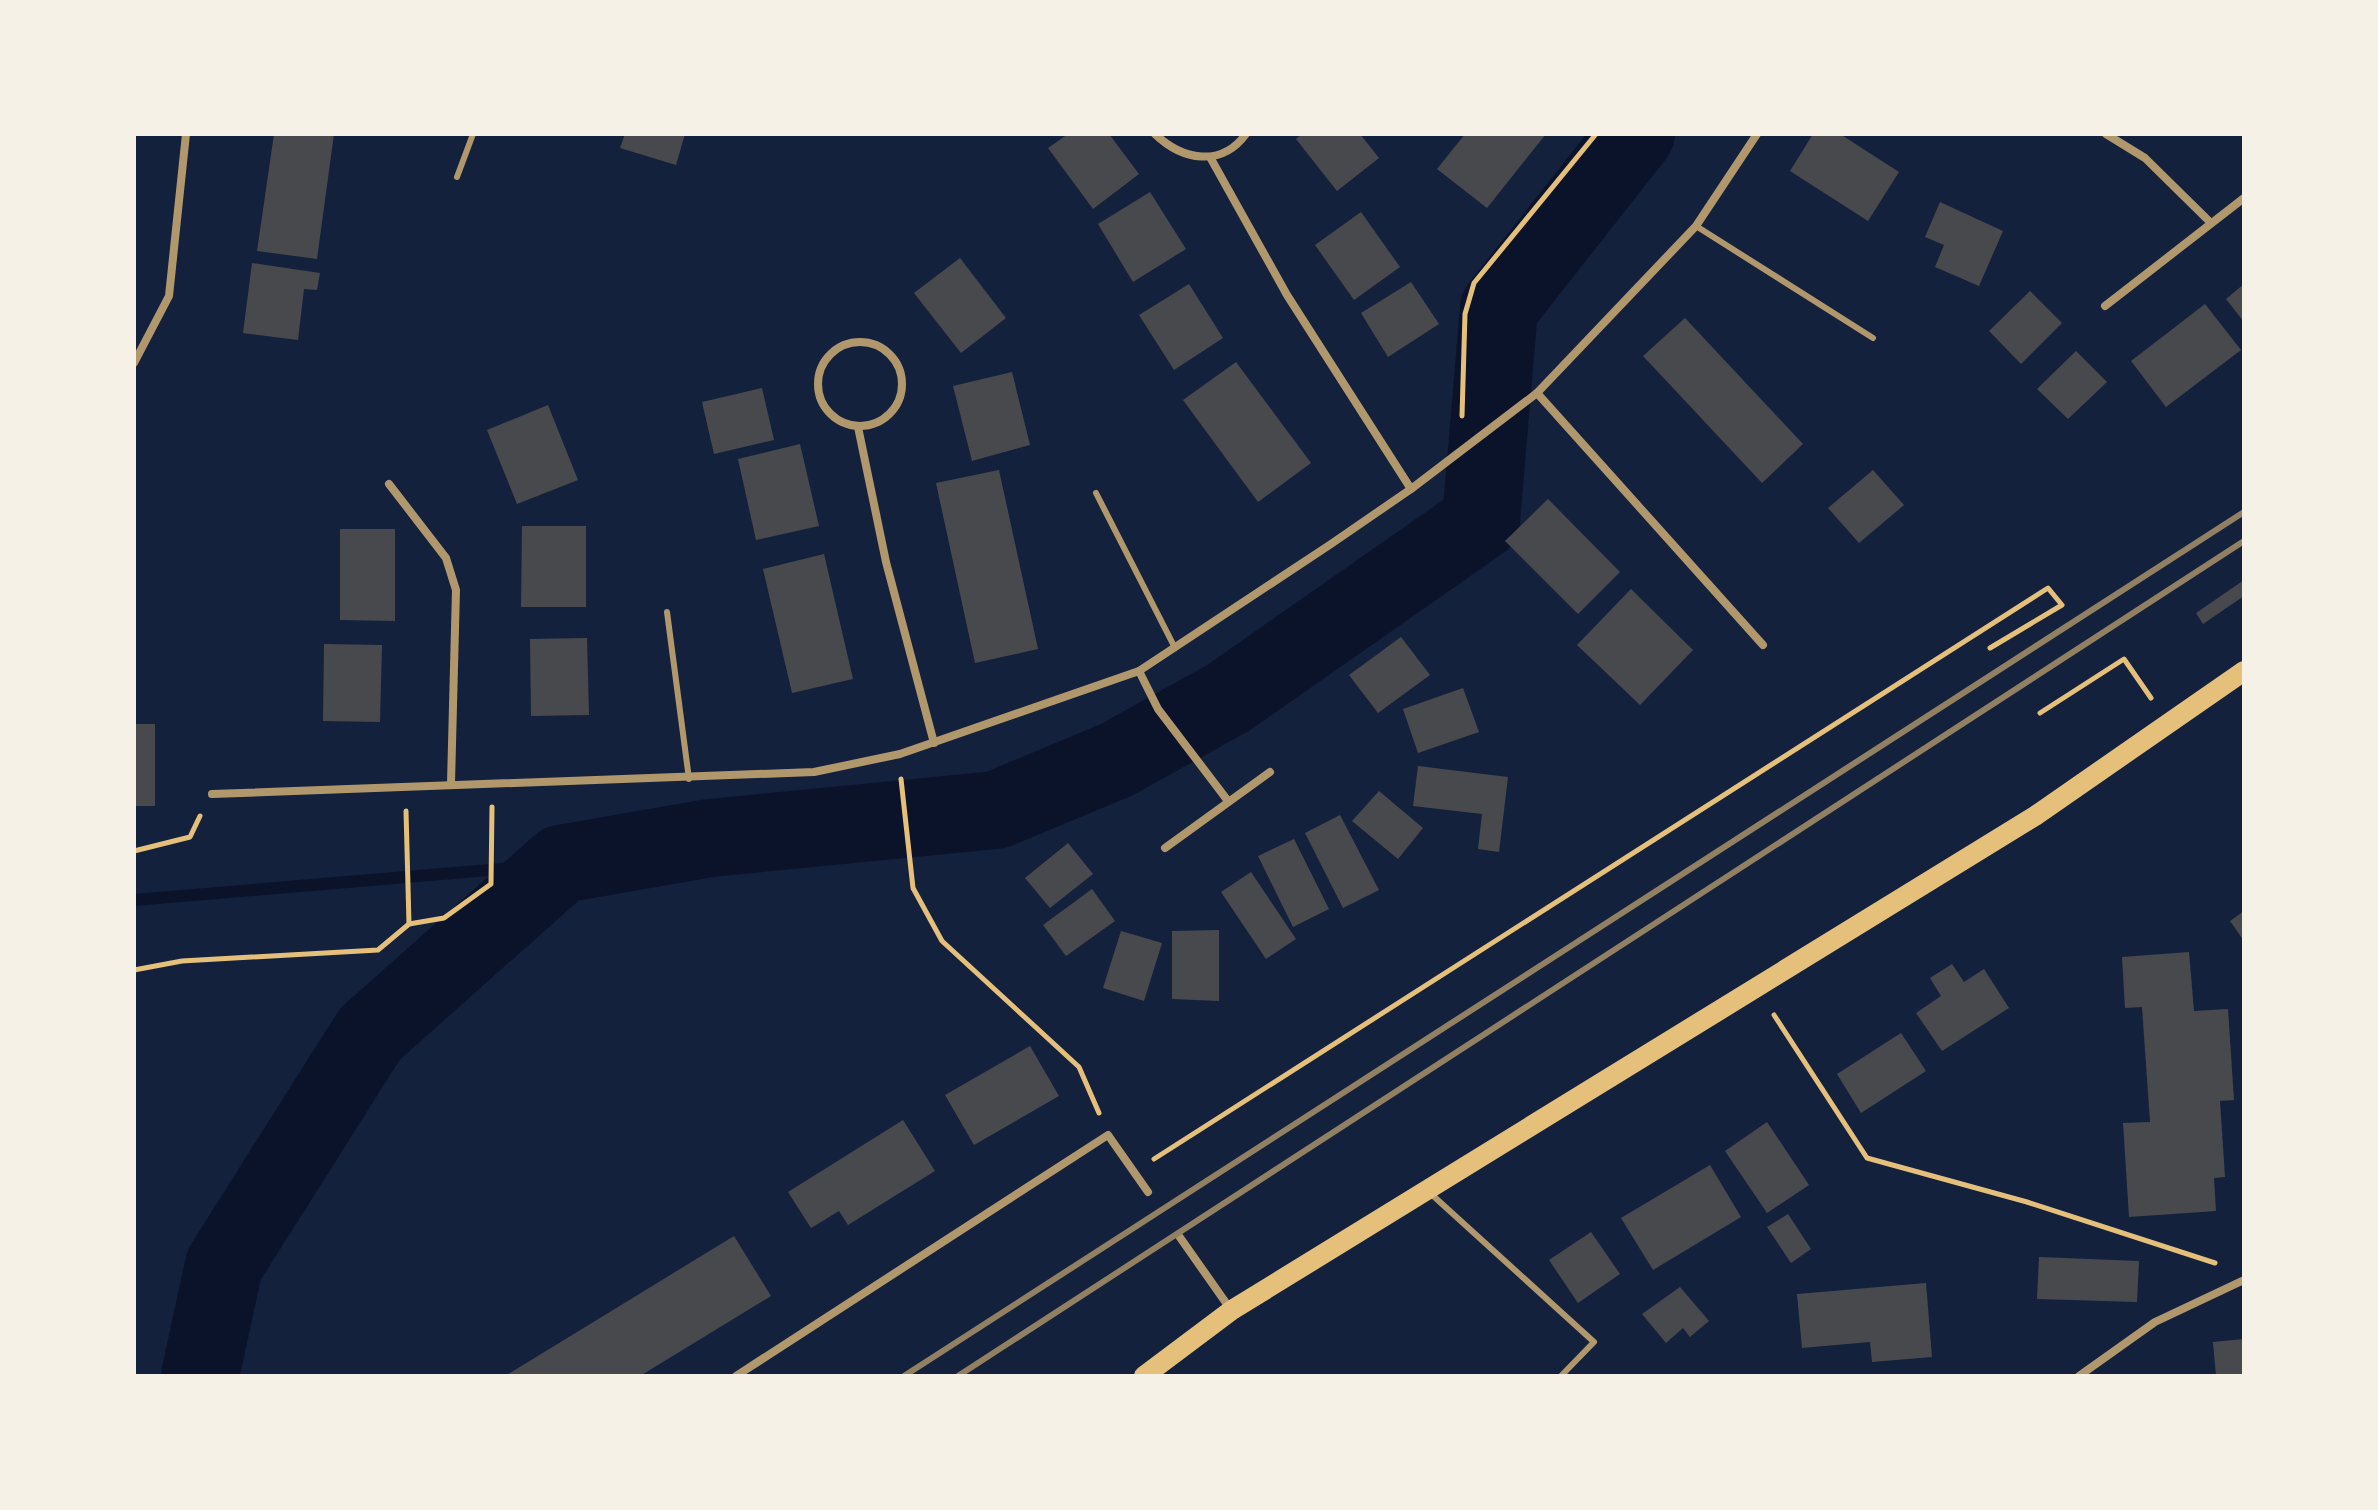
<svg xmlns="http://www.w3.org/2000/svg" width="2378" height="1510" viewBox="0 0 2378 1510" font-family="Poppins,sans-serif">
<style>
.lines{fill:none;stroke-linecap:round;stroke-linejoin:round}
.stream{stroke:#0b132b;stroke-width:12}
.river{stroke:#0b132b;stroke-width:78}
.building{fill:#48494c}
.path{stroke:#e5c07b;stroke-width:5}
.service{stroke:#b1986c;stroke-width:6}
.minor{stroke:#b1986c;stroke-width:8}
.primary{stroke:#e5c07b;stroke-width:20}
.rail{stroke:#918062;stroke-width:6}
</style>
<rect width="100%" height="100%" fill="#14213d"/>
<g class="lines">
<path class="stream" d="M 134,900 L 561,864"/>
<path class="river" d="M 200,1376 L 224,1265 L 370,1034 L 561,864 L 710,838 L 996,810 L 1116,760 L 1228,698 L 1481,521 L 1499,308 L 1636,134"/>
</g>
<g class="building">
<path d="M 274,134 L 334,134 L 317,259 L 257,251 Z"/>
<path d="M 625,134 L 685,134 L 676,165 L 620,148 Z"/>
<path d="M 1068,134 L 1109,134 L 1139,174 L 1093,209 L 1048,148 Z"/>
<path d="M 1302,134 L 1360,134 L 1379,158 L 1337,191 L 1296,139 Z"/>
<path d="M 1465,134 L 1546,134 L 1487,208 L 1437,169 Z"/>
<path d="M 1813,134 L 1840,134 L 1899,172 L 1868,221 L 1790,171 Z"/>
<path d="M 1150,192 L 1186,249 L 1133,282 L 1098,224 Z"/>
<path d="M 1940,202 L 2003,231 L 1979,286 L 1935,267 L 1944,245 L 1925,237 Z"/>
<path d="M 1361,212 L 1400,267 L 1354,300 L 1315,245 Z"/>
<path d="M 960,258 L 1006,318 L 961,353 L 914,293 Z"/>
<path d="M 252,263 L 320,273 L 317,290 L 304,289 L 298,340 L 243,333 Z"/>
<path d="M 1411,282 L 1439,324 L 1388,357 L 1361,313 Z"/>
<path d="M 1189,284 L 1223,338 L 1174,370 L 1139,315 Z"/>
<path d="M 2244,284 L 2244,322 L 2226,299 Z"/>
<path d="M 2030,291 L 2062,323 L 2021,364 L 1989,331 Z"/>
<path d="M 2205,304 L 2241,350 L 2166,407 L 2131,361 Z"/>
<path d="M 1685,318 L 1803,444 L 1762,483 L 1643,356 Z"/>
<path d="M 2076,351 L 2107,382 L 2068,419 L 2037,389 Z"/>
<path d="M 1236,362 L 1311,463 L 1258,502 L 1183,400 Z"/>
<path d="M 1012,372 L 1030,445 L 972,461 L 953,386 Z"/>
<path d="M 762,388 L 774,440 L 714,454 L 702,402 Z"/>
<path d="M 548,405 L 578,480 L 517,504 L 487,430 Z"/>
<path d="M 800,444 L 819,526 L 756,540 L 738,459 Z"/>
<path d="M 999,470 L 1038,649 L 975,663 L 936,483 Z"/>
<path d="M 1873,470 L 1904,505 L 1859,543 L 1828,508 Z"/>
<path d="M 1548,499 L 1620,572 L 1578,614 L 1505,541 Z"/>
<path d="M 522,526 L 586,526 L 586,607 L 521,607 Z"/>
<path d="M 340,529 L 395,529 L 395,621 L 340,620 Z"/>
<path d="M 824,554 L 853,679 L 792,693 L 763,569 Z"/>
<path d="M 2244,580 L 2244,596 L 2203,624 L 2196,613 Z"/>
<path d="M 1631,589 L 1693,650 L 1640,705 L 1577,645 Z"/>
<path d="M 1401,637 L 1430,675 L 1378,713 L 1349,675 Z"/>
<path d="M 587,638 L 589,715 L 531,716 L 530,639 Z"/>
<path d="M 324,644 L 382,645 L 380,722 L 323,721 Z"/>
<path d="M 1463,688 L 1479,732 L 1418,753 L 1403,709 Z"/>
<rect x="134" y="724" width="21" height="82"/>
<path d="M 1418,766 L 1508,777 L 1499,852 L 1478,849 L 1482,814 L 1413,806 Z"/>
<path d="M 1379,791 L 1423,828 L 1398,859 L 1352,821 Z"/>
<path d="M 1340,815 L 1379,890 L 1343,908 L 1305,833 Z"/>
<path d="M 1294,839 L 1329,909 L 1293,927 L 1258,856 Z"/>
<path d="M 1068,843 L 1093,874 L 1050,908 L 1025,878 Z"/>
<path d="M 1251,872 L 1296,939 L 1266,959 L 1221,892 Z"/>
<path d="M 1092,889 L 1115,921 L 1066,956 L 1043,925 Z"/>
<path d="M 2244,911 L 2244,941 L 2230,921 Z"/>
<path d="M 1219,930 L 1219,1001 L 1172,999 L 1172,931 Z"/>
<path d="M 1121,931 L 1162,943 L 1144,1001 L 1103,988 Z"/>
<path d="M 2189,952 L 2194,1011 L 2228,1009 L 2234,1100 L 2220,1101 L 2225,1177 L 2214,1178 L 2216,1211 L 2129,1217 L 2123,1123 L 2150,1122 L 2142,1007 L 2125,1008 L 2122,957 Z"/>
<path d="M 1952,964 L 1964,982 L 1984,969 L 2009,1008 L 1942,1051 L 1916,1013 L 1941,996 L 1930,978 Z"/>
<path d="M 1901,1033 L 1926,1071 L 1861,1113 L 1837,1074 Z"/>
<path d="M 1030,1046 L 1059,1096 L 974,1145 L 945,1095 Z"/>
<path d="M 903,1120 L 935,1171 L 848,1225 L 839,1211 L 811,1228 L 788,1192 Z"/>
<path d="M 1767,1122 L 1809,1185 L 1767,1213 L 1725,1151 Z"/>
<path d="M 1710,1165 L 1741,1217 L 1653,1270 L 1621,1218 Z"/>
<path d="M 1788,1214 L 1811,1249 L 1791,1263 L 1767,1227 Z"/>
<path d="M 1591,1232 L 1620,1274 L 1578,1303 L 1549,1260 Z"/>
<path d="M 734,1236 L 771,1296 L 640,1376 L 505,1376 Z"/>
<path d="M 2039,1257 L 2139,1261 L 2137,1302 L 2037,1299 Z"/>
<path d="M 1926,1283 L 1932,1357 L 1872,1362 L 1870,1342 L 1802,1348 L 1797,1294 Z"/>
<path d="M 1680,1287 L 1709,1321 L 1690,1337 L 1683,1328 L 1666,1343 L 1642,1314 Z"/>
<path d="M 2244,1339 L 2244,1376 L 2216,1376 L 2213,1342 Z"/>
</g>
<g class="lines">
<g class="path">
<path d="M 1462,416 L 1465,314 L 1474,283 L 1596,134"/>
<path d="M 2040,713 L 2124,659 L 2151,698"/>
<path d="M 901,779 L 913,888 L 942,941 L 1079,1067 L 1099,1113"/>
<path d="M 134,851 L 190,837 L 200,816"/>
<path d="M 409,924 L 444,918 L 491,884 L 492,807"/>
<path d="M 134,970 L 182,961 L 378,950 L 409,924 L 406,811"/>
<path d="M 1774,1015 L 1867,1158 L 2027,1202 L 2215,1263"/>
<path d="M 1154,1159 L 2048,588 L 2062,605 L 1990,648"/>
</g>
<g class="service">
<path d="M 457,177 L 473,134"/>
<path d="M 1696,226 L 1873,338"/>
<path d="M 1096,493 L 1175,648"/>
<path d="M 667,612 L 689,779"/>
<path d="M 1430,1193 L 1594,1342 L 1561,1376"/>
</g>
<g class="minor">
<path d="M 1155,134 C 1182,160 1221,168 1246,134"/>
<path d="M 2106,134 L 2145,158 L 2211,223"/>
<path d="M 1210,157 L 1287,295 L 1411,489"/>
<path d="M 2105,306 L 2244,198"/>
<circle cx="860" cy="384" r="42"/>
<path d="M 134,363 L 169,296 L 186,134"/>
<path d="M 1537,393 L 1763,645"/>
<path d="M 858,427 L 886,562 L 934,743"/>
<path d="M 389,484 L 446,558 L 456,590 L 451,783"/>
<path d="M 1139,671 L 1158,709 L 1228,801"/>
<path d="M 212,794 L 814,772 L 900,754 L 1139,671 L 1331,544 L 1411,489 L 1537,393 L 1696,226 L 1757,134"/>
<path d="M 1165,848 L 1270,772"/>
<path d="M 1179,1236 L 1231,1310"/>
<path d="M 736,1376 L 1108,1135 L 1148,1192"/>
<path d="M 2079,1376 L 2155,1322 L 2244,1280"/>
</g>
<path class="primary" d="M 1144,1376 L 1232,1310 L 2035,816 L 2244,671"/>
<g class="rail">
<path d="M 904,1376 L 2244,512"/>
<path d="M 958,1376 L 2244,541"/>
</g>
</g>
<rect width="2378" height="1510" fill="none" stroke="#f6f1e7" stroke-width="272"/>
</svg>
